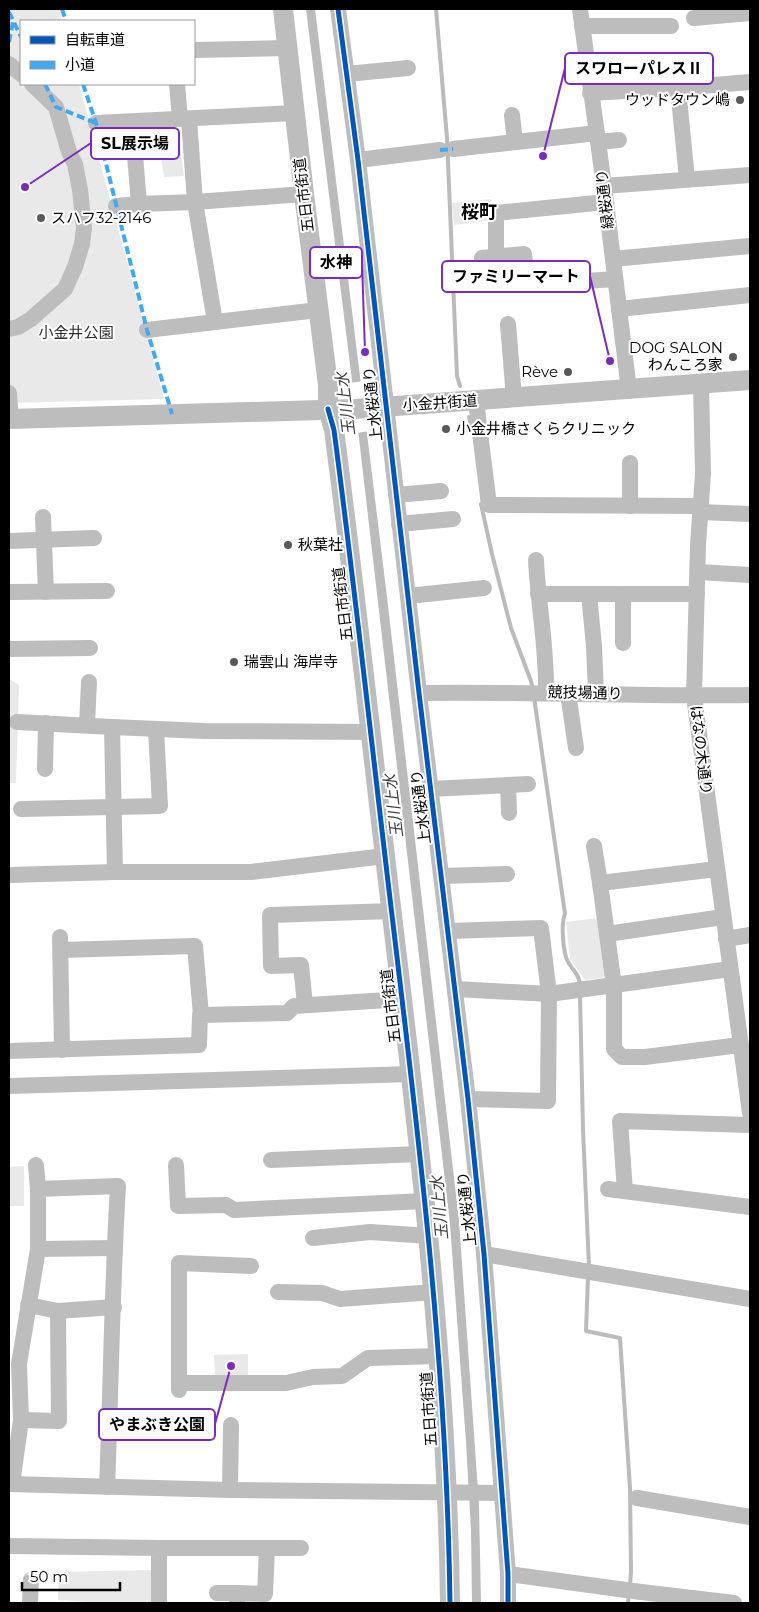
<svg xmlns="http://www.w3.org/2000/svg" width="759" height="1612" viewBox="0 0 759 1612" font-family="Montserrat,'Noto Sans JP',sans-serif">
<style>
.green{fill:#e9e9e9}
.water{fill:#bbb}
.pier{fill:#fff}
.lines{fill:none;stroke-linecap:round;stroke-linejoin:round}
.stream{stroke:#bbb;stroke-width:4}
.minor{stroke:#bdbdbd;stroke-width:16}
.major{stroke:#bdbdbd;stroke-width:20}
.quiet{stroke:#3fa9f5;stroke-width:4;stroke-dasharray:8 4;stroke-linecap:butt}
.cycleway-casing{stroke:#fff;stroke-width:8}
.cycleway{stroke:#0057b8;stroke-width:5}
.poi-dot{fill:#595959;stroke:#fff;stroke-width:2}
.labels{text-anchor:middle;stroke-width:4;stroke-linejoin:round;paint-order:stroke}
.poi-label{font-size:15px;fill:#000;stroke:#fff;text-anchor:start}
.street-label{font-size:15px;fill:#000;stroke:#fff}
.park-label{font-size:15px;fill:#2e2e2e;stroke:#fff}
.water-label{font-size:16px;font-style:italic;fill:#3f3f3f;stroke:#fff}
.quarter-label{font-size:18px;font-weight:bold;fill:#000;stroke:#fff}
.leader{fill:none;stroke:#7b2cbf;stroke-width:2}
.callout-dot{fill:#7b2cbf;stroke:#fff;stroke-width:2}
.callout{fill:#fff;stroke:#7b2cbf;stroke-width:2}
.callout-label{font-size:16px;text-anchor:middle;font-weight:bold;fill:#000}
</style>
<rect width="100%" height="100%" fill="#fff"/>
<g class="green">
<path d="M 9,9 L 59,9 L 62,21 L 21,21 L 21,84 L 79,84 L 164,399 L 9,403 Z"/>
<path d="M 180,146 L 184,176 L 164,177 L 160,149 Z"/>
<path d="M 491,199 L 493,220 L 454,225 L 452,203 Z"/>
<path d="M 9,679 L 19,685 L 16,783 L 9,783 Z"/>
<path d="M 598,918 L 606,975 L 602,978 L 585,980 L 570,959 L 566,922 Z"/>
<path d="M 24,1166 L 24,1206 L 9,1206 L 9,1167 Z"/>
<path d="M 248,1354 L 248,1377 L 215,1377 L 214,1355 Z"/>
<path d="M 153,1570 L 153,1603 L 105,1603 L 58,1600 L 59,1572 Z"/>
</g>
<path class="water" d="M 306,9 L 315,9 L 387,597 L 459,1221 L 479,1505 L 481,1603 L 472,1603 L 471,1530 L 466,1442 L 450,1224 L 357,421 Z"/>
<path class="pier" d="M 364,381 L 370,431 L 356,433 L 349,383 Z"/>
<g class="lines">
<g class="stream">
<path d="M 436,9 L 447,138 L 457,376 L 460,386"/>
<path d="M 469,417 L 471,428"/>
<path d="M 481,504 L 492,554 L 511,628 L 531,681 L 533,690"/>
<path d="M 534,697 L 565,914 C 561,923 563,947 566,957 C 569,968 580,973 580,985"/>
<path d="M 580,995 L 583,1130 L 589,1267"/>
<path d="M 588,1277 L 586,1331 L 620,1338 L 630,1488 L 631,1571 L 630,1586"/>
<path d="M 628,1603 L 629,1593"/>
</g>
<g class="minor">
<path d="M 338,9 L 358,160 L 419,693 L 468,1099 L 484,1254 L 508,1574 L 508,1603"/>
<path d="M 580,9 L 604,186 L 629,390"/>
<path d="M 694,18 L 750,13"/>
<path d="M 582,26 L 671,26"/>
<path d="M 194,50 L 287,48"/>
<path d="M 700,63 L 703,85"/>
<path d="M 9,64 L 21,74"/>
<path d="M 347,74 L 408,68"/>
<path d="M 177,84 L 180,119"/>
<path d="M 678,88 L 687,179"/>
<path d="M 590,93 L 678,88 L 750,82"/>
<path d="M 512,115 L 515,142"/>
<path d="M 189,119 L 195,202 L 215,322"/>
<path d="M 96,123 L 295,113"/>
<path d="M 598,142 L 619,140"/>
<path d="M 453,149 L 597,133"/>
<path d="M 135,155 L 139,204"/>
<path d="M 358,160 L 440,150"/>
<path d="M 604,186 L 750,175"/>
<path d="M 116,206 L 139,204 L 195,202 L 304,194"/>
<path d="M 496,256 L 496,213 L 606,202"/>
<path d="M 482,258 L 524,254 L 528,285 L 615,279"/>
<path d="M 613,259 L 750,246"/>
<path d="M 619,309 L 750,295"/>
<path d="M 508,324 L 514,398"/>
<path d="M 9,329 L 18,327 L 31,319 L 65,289 L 75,267 L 82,244 L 84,228 L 80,190 L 75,164 L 69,152 L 56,107 L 32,84"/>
<path d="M 147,330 L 318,310"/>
<path d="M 701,385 L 703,474 L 698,545 L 694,696 L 750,1113"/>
<path d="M 9,393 L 11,419"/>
<path d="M 476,401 L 489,505 L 701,506"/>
<path d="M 396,495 L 441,491"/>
<path d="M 630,506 L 630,463"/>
<path d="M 700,512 L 750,514"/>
<path d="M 43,517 L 46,592"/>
<path d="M 399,524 L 453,519"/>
<path d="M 9,541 L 94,538"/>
<path d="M 536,560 C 538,604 547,648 546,692"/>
<path d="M 698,572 L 750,575"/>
<path d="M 9,592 L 107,591"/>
<path d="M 538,594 L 697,594"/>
<path d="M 589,594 L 594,646 L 596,693"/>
<path d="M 408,596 L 484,588"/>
<path d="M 623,643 L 623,595"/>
<path d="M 9,649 L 90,648"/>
<path d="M 419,693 C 529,691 640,697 750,695"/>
<path d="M 568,693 L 576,748"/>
<path d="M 17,722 L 112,727"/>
<path d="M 87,725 L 89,682"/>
<path d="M 45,769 L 46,723"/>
<path d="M 508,785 L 509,813"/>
<path d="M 431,789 L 528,784"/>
<path d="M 21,809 L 160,806 L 156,729"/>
<path d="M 594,846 L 600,883"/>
<path d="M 717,869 L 600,883 L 614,986 L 614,1049 L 622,1057 L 645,1057 L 740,1045"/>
<path d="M 115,872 L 112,727 L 204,731 L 371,732"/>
<path d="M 9,875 L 115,872 L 251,872 L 385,856"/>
<path d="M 442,876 L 507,874"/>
<path d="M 449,931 L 541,928 L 549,994 L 548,1101 L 468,1099"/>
<path d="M 607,934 L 723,917"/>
<path d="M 60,937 L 62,1050"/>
<path d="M 726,939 L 750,935"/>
<path d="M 61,950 L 195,946 L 201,1015"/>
<path d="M 456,989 L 549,994 L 730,969"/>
<path d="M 305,1005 L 301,965 L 271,966 L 270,915 L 392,911"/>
<path d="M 9,1051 L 199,1045 L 200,1015 L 287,1013 L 294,1006 L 403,999"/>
<path d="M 9,1086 L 412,1074"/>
<path d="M 271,1160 L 420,1154"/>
<path d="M 176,1165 L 178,1206 L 226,1205 L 234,1210 L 425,1201"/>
<path d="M 38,1189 L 118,1186 C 112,1286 111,1387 107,1487"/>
<path d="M 608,1189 L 750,1207"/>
<path d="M 625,1191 L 620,1121 L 750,1125"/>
<path d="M 313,1238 L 370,1232 L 429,1236"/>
<path d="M 38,1249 L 114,1248"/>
<path d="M 484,1254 L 750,1299"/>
<path d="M 278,1292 L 322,1293 L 340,1299 L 434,1292"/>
<path d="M 28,1305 L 58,1311 L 114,1307"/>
<path d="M 179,1383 L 286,1383 L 313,1377 L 342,1376 L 368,1358 L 438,1356"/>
<path d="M 179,1390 L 179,1263 L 251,1266"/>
<path d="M 21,1420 L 59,1421 L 58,1311"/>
<path d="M 9,1484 L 230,1490 L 502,1493"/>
<path d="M 12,1484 L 21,1420 L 19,1364 L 38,1249 L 38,1189 L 36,1165"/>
<path d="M 230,1490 L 231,1425"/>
<path d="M 637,1498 L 750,1517"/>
<path d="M 9,1546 L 159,1548 L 159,1603"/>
<path d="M 159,1548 L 301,1548"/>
<path d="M 508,1574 L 626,1590"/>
<path d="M 633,1591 L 734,1603"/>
<path d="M 217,1593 L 237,1593"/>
<path d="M 30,1603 L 31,1580"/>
<path d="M 237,1603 L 237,1593 L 265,1594 L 267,1548"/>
</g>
<g class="major">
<path d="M 283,9 L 304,194 L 328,385 L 328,409 L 334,430 C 355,589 372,748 391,907 C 419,1138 447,1370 450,1603"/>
<path d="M 9,419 L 355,409 L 750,380"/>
</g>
<g class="quiet">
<path d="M 62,9 L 66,21"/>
<path d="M 9,12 L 21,37"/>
<path d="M 9,42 L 13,22"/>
<path d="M 45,84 L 56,107 L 96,123"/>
<path d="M 83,84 L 96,123 L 147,330 L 172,414"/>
<path d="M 440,150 L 453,149"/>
</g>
<g class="cycleway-casing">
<g id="cycleway">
<path d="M 338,9 L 358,160 L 419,693 L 468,1099 L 484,1254 L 508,1574 L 508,1603"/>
<path d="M 328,409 L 334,430 C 355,589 372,748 391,907 C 419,1138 447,1370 450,1603"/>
</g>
</g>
<use href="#cycleway" class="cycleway"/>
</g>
<g class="poi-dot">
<circle cx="740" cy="100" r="5"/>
<circle cx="41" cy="218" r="5"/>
<circle cx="733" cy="357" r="5"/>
<circle cx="568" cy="372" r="5"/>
<circle cx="446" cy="429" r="5"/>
<circle cx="288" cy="545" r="5"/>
<circle cx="234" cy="662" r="5"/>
</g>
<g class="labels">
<g class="poi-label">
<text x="730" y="105" text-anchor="end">ウッドタウン嶋</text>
<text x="51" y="223">スハフ32-2146</text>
<text x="723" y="353" text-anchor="end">DOG SALON<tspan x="723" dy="17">わんころ家</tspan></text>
<text x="558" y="377" text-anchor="end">Rève</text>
<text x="456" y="434">小金井橋さくらクリニック</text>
<text x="298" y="550">秋葉社</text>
<text x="244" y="667">瑞雲山 海岸寺</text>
</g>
<g class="street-label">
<text transform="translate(304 195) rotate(-97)" y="5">五日市街道</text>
<text transform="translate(605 199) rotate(-97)" y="5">緑桜通り</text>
<text transform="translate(440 403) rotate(-4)" y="5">小金井街道</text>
<text transform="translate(373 404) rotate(-96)" y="5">上水桜通り</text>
<text transform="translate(343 604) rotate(-97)" y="5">五日市街道</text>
<text transform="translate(585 693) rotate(1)" y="5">競技場通り</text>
<text transform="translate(701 750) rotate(83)" y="5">はなの木通り</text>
<text transform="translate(421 807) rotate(-97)" y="5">上水桜通り</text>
<text transform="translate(391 1006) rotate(-97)" y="5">五日市街道</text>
<text transform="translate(467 1209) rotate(-96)" y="5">上水桜通り</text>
<text transform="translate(429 1409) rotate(-94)" y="5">五日市街道</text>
</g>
<g class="park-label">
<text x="76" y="338">小金井公園</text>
</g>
<g class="water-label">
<text transform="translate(345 404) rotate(-97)" y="6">玉川上水</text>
<text transform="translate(393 806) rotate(-97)" y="6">玉川上水</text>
<text transform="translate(439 1208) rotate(-95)" y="6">玉川上水</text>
</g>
<g class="quarter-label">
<text x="479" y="218">桜町</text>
</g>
</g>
<path class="leader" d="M543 156L565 68M25 187L91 143M365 352L362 263M610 361L590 276M231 1366L215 1424"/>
<g class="callout-dot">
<circle cx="543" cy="156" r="5"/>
<circle cx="25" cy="187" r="5"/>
<circle cx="365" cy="352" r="5"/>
<circle cx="610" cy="361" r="5"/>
<circle cx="231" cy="1366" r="5"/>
</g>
<g class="callout">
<rect x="565" y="53" width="148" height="31" rx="5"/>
<rect x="91" y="128" width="88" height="31" rx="5"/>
<rect x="310" y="247" width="52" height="31" rx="5"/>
<rect x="442" y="261" width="148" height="31" rx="5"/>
<rect x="99" y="1409" width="116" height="31" rx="5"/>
</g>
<g class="callout-label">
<text x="639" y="74">スワローパレスⅡ</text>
<text x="135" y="149">SL展示場</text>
<text x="336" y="268">水神</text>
<text x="516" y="282">ファミリーマート</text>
<text x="157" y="1430">やまぶき公園</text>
</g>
<rect width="759" height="1612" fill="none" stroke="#000000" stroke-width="20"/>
<rect x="20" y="20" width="175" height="65" fill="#ffffff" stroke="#999999"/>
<rect x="30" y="36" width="25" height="8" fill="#0057b8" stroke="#999999"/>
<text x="65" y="45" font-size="15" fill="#000000">自転車道</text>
<rect x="30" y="61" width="25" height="8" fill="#3fa9f5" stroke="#999999"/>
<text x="65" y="70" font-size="15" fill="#000000">小道</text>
<path d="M22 1582v8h98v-8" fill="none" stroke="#000000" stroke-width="2.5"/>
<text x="30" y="1582" font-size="15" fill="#000000" stroke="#ffffff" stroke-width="4" paint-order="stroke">50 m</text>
</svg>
